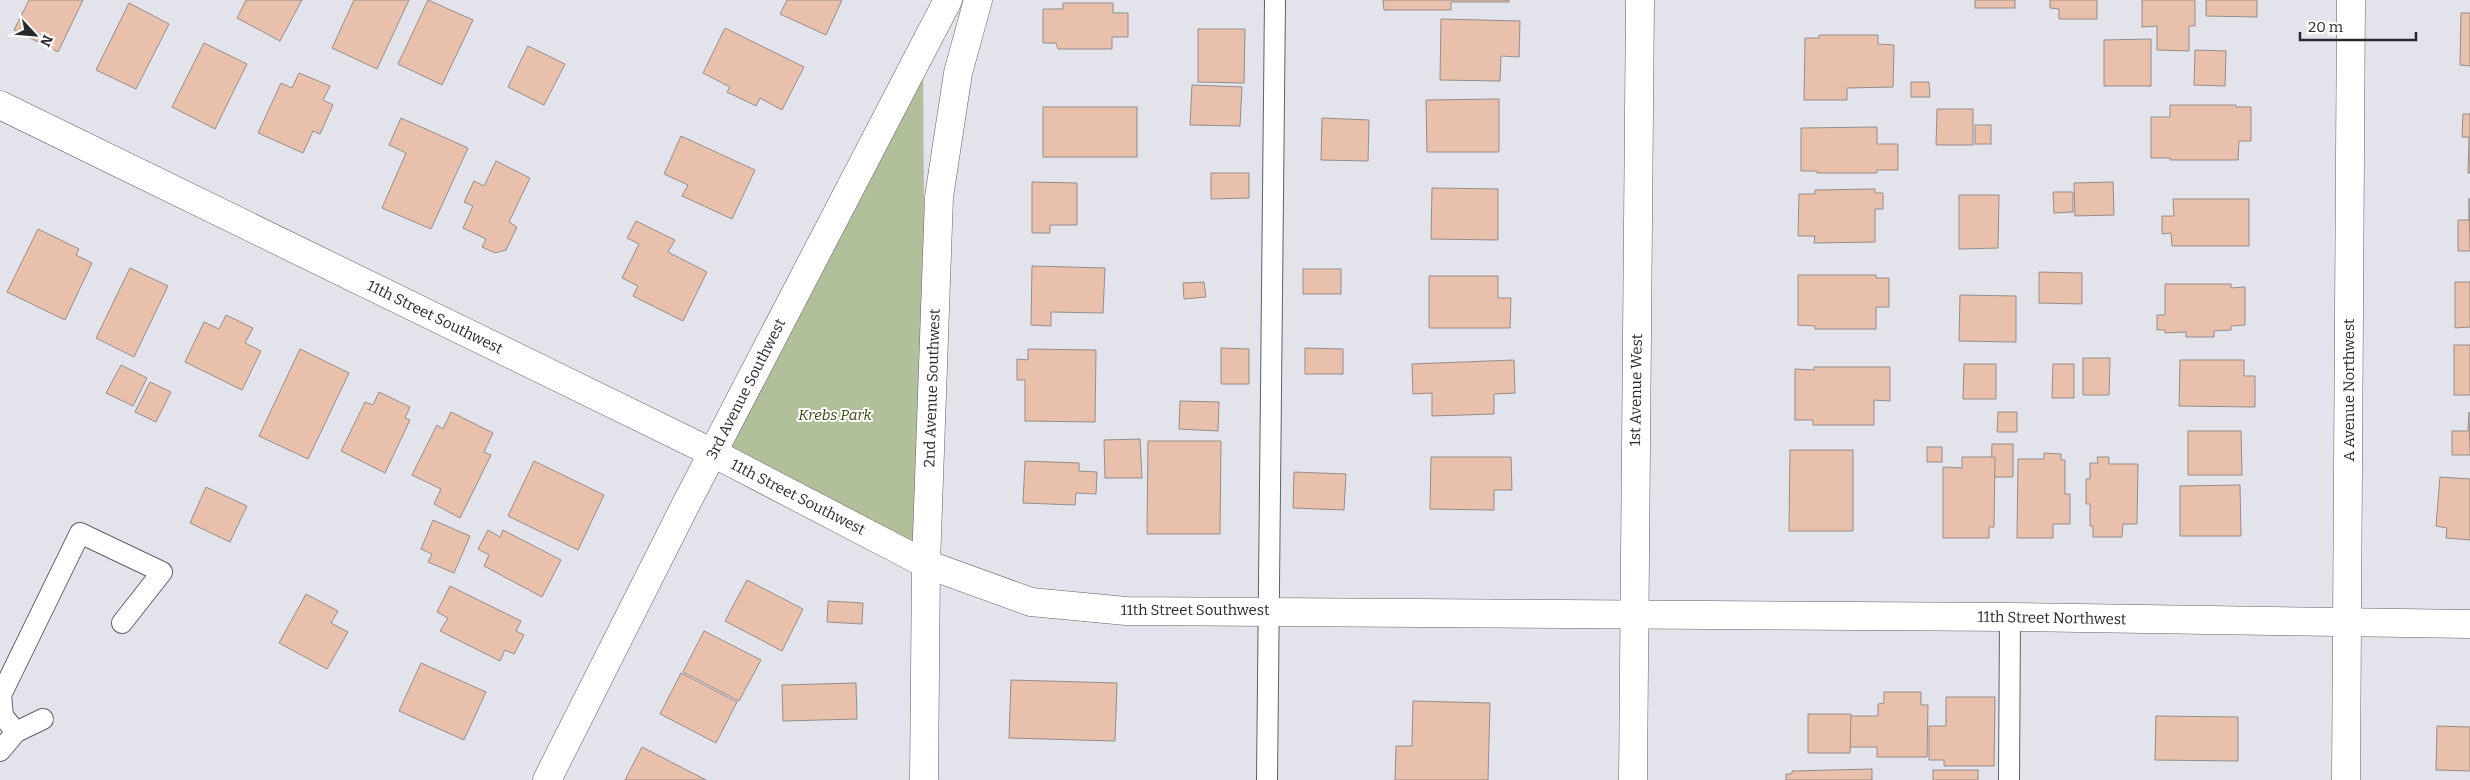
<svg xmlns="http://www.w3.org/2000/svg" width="2470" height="780" viewBox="0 0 2470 780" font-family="Bitter,serif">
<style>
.green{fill:#b1bf9b}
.building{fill:#e9c0ac;stroke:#968d89}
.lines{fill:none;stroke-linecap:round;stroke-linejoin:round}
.service-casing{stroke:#606168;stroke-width:22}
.minor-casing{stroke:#606168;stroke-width:29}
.secondary-casing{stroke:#606168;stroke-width:29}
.primary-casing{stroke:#606168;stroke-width:29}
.service{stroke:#fff;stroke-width:20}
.minor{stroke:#fff;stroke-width:28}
.secondary{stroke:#fff;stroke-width:28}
.primary{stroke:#fff;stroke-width:28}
.labels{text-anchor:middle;stroke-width:4;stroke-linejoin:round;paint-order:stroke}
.street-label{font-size:15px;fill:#29292c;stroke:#fff}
.park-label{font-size:15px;font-style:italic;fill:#384a0f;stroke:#fff}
</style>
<rect width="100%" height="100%" fill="#e3e3ec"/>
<path class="green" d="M 923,44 L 926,564 L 713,453 Z"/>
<g class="building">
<path d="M 29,0 L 83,0 L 58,52 L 14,30 Z"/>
<path d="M 246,0 L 302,0 L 280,41 L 237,18 Z"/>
<path d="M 354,0 L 409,0 L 377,69 L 332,48 Z"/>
<path d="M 428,0 L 473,20 L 442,85 L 398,64 Z"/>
<path d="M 787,0 L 842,0 L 826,35 L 780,14 Z"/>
<path d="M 1383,0 L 1509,0 L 1509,2 L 1451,2 L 1451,10 L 1384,10 Z"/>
<rect x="1975" y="0" width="40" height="8"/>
<path d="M 2050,0 L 2097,0 L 2097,19 L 2059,19 L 2059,9 L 2050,8 Z"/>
<path d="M 2142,0 L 2195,0 L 2195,26 L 2189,26 L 2189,51 L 2157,50 L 2157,26 L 2142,27 Z"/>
<path d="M 2206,0 L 2257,0 L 2257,17 L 2206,16 Z"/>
<path d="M 129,3 L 169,24 L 136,89 L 96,70 Z"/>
<path d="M 1063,3 L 1113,3 L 1113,13 L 1128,13 L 1128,37 L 1112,37 L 1112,49 L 1058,49 L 1056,43 L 1043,43 L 1043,9 L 1063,9 Z"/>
<path d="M 2461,13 L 2470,13 L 2470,66 L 2460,65 Z"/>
<path d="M 1441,19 L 1520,21 L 1519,57 L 1501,56 L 1500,81 L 1440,80 Z"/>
<path d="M 725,28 L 804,67 L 782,110 L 760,98 L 756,106 L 727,92 L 730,87 L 703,73 Z"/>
<path d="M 1198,29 L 1245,29 L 1244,83 L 1198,82 Z"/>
<path d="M 1819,35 L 1878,35 L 1878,44 L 1894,45 L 1893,87 L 1847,88 L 1847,100 L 1804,100 L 1805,38 L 1819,38 Z"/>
<path d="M 2151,39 L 2151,86 L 2104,86 L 2104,40 Z"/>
<path d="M 204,43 L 247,64 L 215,129 L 172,107 Z"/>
<path d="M 528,46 L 565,64 L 544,105 L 508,87 Z"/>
<path d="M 2195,50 L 2226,51 L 2225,86 L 2194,85 Z"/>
<path d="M 299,73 L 330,86 L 323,100 L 333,105 L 320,134 L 313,131 L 303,153 L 258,133 L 281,83 L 292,88 Z"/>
<path d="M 1911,82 L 1929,82 L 1930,97 L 1911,97 Z"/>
<path d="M 1192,85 L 1242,87 L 1240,126 L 1190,125 Z"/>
<path d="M 1499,99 L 1499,152 L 1427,152 L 1426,100 Z"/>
<path d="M 2170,105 L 2236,105 L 2236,107 L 2251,107 L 2251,141 L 2239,141 L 2238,160 L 2170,160 L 2170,158 L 2151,158 L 2151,117 L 2170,117 Z"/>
<rect x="1043" y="107" width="94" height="50"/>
<path d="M 1937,109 L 1973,109 L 1973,145 L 1936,145 Z"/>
<path d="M 2463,114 L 2470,114 L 2470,173 L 2468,173 L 2469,137 L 2462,137 Z"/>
<path d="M 401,118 L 468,148 L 431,229 L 382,208 L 406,153 L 389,145 Z"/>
<path d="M 1322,118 L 1369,120 L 1368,161 L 1321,160 Z"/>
<rect x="1975" y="125" width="16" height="19"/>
<path d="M 1877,127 L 1877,144 L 1898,144 L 1898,170 L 1877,170 L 1877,173 L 1817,173 L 1817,171 L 1801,171 L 1801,128 Z"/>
<path d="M 681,136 L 755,170 L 732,219 L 682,196 L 688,185 L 664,174 Z"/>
<path d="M 496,161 L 530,178 L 509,222 L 517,227 L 506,250 L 495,253 L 482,247 L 486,239 L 463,228 L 473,206 L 464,202 L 474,181 L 484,186 Z"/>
<path d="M 1211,173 L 1249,173 L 1249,198 L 1211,199 Z"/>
<path d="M 1032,182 L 1077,183 L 1077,225 L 1050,225 L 1050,233 L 1032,233 Z"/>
<path d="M 2113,182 L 2114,215 L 2075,216 L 2074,183 Z"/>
<path d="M 1432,188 L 1498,189 L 1498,240 L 1431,239 Z"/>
<path d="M 1875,189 L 1875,193 L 1883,193 L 1883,209 L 1875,209 L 1875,242 L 1814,243 L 1815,236 L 1798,236 L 1799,194 L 1815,194 L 1815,190 Z"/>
<path d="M 2053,192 L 2073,192 L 2073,212 L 2054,213 Z"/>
<path d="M 1959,195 L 1999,195 L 1998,248 L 1959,249 Z"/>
<path d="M 2469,198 L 2470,251 L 2458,251 L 2458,220 L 2469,220 Z"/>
<path d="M 2173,199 L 2249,199 L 2249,246 L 2172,246 L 2171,233 L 2162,234 L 2162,216 L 2174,216 Z"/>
<path d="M 636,221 L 675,240 L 668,252 L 707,272 L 683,321 L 633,296 L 638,286 L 622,278 L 639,244 L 627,238 Z"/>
<path d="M 38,229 L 79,249 L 76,255 L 92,263 L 65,320 L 7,292 Z"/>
<path d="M 1032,266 L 1105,268 L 1103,313 L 1051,312 L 1051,326 L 1031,325 Z"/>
<path d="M 130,268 L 168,286 L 134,357 L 96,338 Z"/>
<rect x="1303" y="269" width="38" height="25"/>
<path d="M 2039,272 L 2082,273 L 2082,304 L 2039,303 Z"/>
<path d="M 1798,275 L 1876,275 L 1876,278 L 1889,278 L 1889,307 L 1876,307 L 1876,329 L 1815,329 L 1815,326 L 1798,325 Z"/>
<path d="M 1429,276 L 1498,276 L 1498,298 L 1511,298 L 1510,328 L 1429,328 Z"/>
<path d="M 1204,282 L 1206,297 L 1184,299 L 1183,283 Z"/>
<path d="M 2455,282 L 2470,282 L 2470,327 L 2455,328 Z"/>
<path d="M 2165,284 L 2231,284 L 2231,288 L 2245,287 L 2245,325 L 2231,326 L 2231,330 L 2214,331 L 2214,337 L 2186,337 L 2186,332 L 2165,333 L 2165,330 L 2157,330 L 2157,315 L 2165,315 Z"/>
<path d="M 1960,295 L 2016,296 L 2016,342 L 1959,341 Z"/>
<path d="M 226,315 L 253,328 L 245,343 L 261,351 L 242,390 L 185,362 L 204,322 L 219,329 Z"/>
<rect x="2454" y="345" width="16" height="50"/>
<path d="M 1221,348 L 1249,349 L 1249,384 L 1221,384 Z"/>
<path d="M 1305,348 L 1343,349 L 1343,374 L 1305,374 Z"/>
<path d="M 300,349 L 349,373 L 308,459 L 259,436 Z"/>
<path d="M 1028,349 L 1096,350 L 1095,422 L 1025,421 L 1025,380 L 1017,380 L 1017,359 L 1028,360 Z"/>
<path d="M 2083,358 L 2110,358 L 2109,395 L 2083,395 Z"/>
<path d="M 1514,360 L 1515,393 L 1494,394 L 1494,414 L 1432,416 L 1432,393 L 1413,394 L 1412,364 Z"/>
<path d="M 2180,360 L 2244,360 L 2244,376 L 2255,376 L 2255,407 L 2179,406 Z"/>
<path d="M 1964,364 L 1996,364 L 1996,399 L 1963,399 Z"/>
<path d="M 2053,364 L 2074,364 L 2074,398 L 2052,398 Z"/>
<path d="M 121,365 L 147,378 L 133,406 L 106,393 Z"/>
<path d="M 1814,367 L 1890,367 L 1890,401 L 1874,400 L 1874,425 L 1813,425 L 1813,420 L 1795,420 L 1795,369 L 1814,370 Z"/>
<path d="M 150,382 L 171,392 L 156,422 L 135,412 Z"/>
<path d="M 379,392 L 410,407 L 405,418 L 410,420 L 385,473 L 341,451 L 365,402 L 373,405 Z"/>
<path d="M 1180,401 L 1219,402 L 1218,431 L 1179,429 Z"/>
<path d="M 451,412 L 493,433 L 484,452 L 491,455 L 460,518 L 434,504 L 441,489 L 412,475 L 437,425 L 443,429 Z"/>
<path d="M 1998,412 L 2017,412 L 2017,432 L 1997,432 Z"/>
<path d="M 2469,412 L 2470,455 L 2452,455 L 2452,431 L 2468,431 Z"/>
<path d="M 2188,431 L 2241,431 L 2242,475 L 2188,475 Z"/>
<path d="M 1140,439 L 1142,478 L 1105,478 L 1104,440 Z"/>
<path d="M 1148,441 L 1221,441 L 1220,534 L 1147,534 Z"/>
<path d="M 1992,444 L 2013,444 L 2013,477 L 1991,477 Z"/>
<rect x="1927" y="447" width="15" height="15"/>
<path d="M 1790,450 L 1853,450 L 1853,531 L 1789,531 Z"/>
<path d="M 2044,453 L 2061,454 L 2061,460 L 2065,460 L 2065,494 L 2070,494 L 2070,524 L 2053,524 L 2053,538 L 2017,538 L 2018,459 L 2044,459 Z"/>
<path d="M 1431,457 L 1511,457 L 1512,490 L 1494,490 L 1494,510 L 1430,509 Z"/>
<path d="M 1962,457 L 1995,457 L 1994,527 L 1989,527 L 1989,538 L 1943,538 L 1943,467 L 1962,468 Z"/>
<path d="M 2097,457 L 2109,457 L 2109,464 L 2138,464 L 2137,524 L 2123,524 L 2122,537 L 2093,537 L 2093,526 L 2090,526 L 2090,504 L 2086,504 L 2086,479 L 2090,479 L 2090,463 L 2098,463 Z"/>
<path d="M 534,461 L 604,495 L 578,550 L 508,516 Z"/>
<path d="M 1025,461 L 1079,463 L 1079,471 L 1097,472 L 1096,494 L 1076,493 L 1075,505 L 1023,503 Z"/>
<path d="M 1294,472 L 1346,474 L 1344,510 L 1293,508 Z"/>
<path d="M 2440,477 L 2470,479 L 2470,540 L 2446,538 L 2447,528 L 2436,526 Z"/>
<path d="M 2240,485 L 2241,536 L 2180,536 L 2180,486 Z"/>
<path d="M 206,487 L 247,506 L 230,542 L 190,523 Z"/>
<path d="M 433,520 L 470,536 L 454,573 L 428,562 L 432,554 L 421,549 Z"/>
<path d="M 488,530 L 500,537 L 503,530 L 561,560 L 542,597 L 484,566 L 489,555 L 478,549 Z"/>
<path d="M 747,580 L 803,609 L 782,651 L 725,621 Z"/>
<path d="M 450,586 L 521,621 L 516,631 L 524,635 L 514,654 L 505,650 L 500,661 L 440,631 L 448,618 L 437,612 Z"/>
<path d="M 306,594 L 338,611 L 331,623 L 348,632 L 327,669 L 279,643 Z"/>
<path d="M 828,601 L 863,603 L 862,624 L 827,622 Z"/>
<path d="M 704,631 L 761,660 L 739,701 L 683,672 Z"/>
<path d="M 421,663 L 486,692 L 464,740 L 399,711 Z"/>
<path d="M 681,673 L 737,702 L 716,743 L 660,714 Z"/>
<path d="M 1011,680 L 1117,683 L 1115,741 L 1009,738 Z"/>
<path d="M 856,683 L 857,719 L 783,721 L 782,685 Z"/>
<path d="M 1884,692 L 1921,692 L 1921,705 L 1928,705 L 1927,757 L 1877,757 L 1877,747 L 1850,747 L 1850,716 L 1878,716 L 1878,704 L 1884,703 Z"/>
<path d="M 1946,697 L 1995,697 L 1994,766 L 1944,766 L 1944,760 L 1929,760 L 1929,726 L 1946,726 Z"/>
<path d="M 1413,701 L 1490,703 L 1488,780 L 1395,780 L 1396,746 L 1412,746 Z"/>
<path d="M 1808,714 L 1851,714 L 1850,753 L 1808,753 Z"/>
<path d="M 2156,716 L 2238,717 L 2238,761 L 2155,760 Z"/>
<path d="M 2437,726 L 2470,727 L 2470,771 L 2436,770 Z"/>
<path d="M 642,747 L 706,780 L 625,780 Z"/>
<path d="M 1872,769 L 1872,780 L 1786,780 L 1786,774 L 1792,774 L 1792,771 Z"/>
<rect x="1933" y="770" width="45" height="10"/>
</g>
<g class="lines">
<g class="service-casing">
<g id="service">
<path d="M 16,732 L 43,719"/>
<path d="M 0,751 L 16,732 L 3,716 L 1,695 L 80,533 L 162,572 L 122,623"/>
<path d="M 1267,780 L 1275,0"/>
<path d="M 2009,780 L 2010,617"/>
</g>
</g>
<g class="minor-casing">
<g id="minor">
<path d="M 0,105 L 713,453 L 926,564 L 1031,602 L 1126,611 L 2010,617 L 2470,624"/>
<path d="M 2346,780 L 2351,0"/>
</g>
</g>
<g class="secondary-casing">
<g id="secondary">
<path d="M 547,780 L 686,504 L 948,0"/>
<path d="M 924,780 L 926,564 L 939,197 L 958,73 L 978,0"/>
</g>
</g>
<g class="primary-casing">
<path id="primary" d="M 1633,780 L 1640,0"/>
</g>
<use href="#service" class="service"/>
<use href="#minor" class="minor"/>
<use href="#secondary" class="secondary"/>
<use href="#primary" class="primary"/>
</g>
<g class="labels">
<g class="street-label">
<text transform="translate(435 317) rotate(26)" y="5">11th Street Southwest</text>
<text transform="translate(932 388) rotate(-88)" y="5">2nd Avenue Southwest</text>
<text transform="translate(746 389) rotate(-63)" y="5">3rd Avenue Southwest</text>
<text transform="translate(1636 390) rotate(-89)" y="5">1st Avenue West</text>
<text transform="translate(2349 390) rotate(-90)" y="5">A Avenue Northwest</text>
<text transform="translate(798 497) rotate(27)" y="5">11th Street Southwest</text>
<text x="1195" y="615">11th Street Southwest</text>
<text transform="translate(2052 618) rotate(1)" y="5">11th Street Northwest</text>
</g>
<g class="park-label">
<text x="835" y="420">Krebs Park</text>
</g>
</g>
<g transform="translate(35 35) rotate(116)" stroke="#ffffff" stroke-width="4" paint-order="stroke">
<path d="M0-4L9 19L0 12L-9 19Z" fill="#29292c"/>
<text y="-8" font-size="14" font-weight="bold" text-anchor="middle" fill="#29292c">N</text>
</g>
<path d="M2300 32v8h116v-8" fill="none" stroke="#29292c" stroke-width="2.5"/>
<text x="2308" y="32" font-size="15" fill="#29292c" stroke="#ffffff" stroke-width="4" paint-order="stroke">20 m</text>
</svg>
